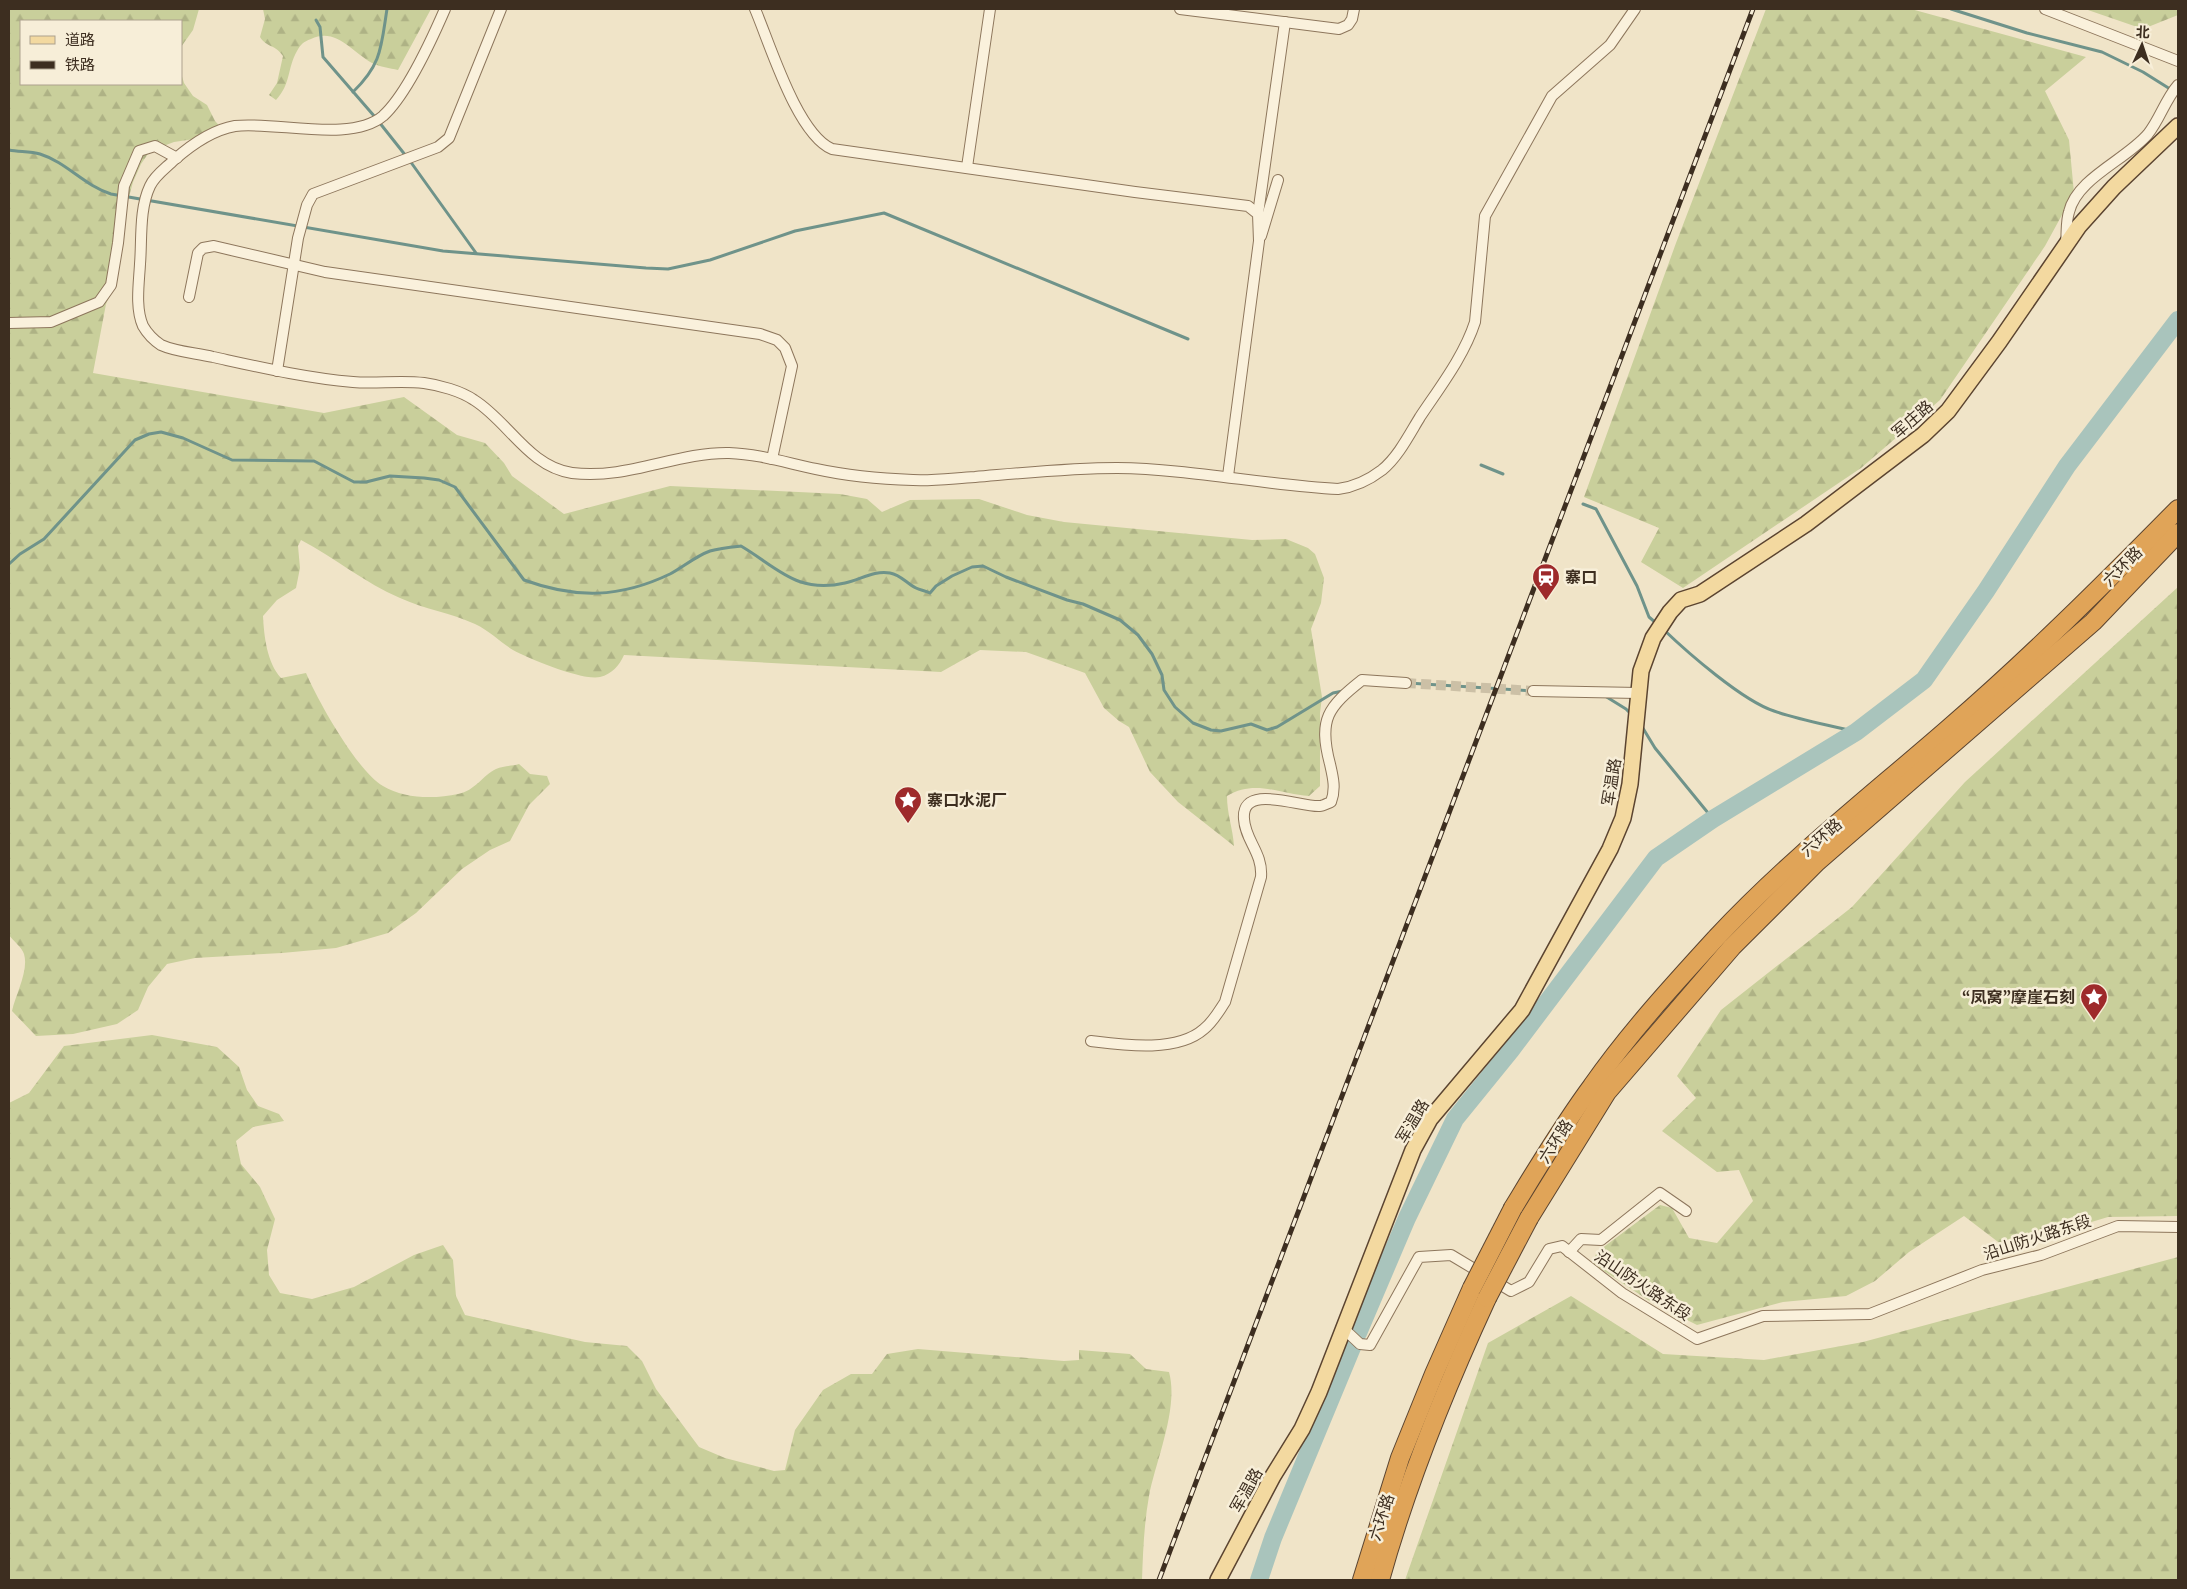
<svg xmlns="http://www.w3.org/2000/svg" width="2187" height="1589" viewBox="0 0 2187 1589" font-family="Merriweather,'Noto Sans SC',serif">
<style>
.forest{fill:url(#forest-firs)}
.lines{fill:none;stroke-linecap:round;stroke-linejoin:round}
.stream{stroke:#6f938a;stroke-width:3}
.river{stroke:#a9c4bc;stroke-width:18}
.minor-tunnel{stroke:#ccc0a6;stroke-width:10;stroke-dasharray:10 5;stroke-linecap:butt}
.minor-casing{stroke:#8d765c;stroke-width:12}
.primary-casing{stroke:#5b4430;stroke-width:18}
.motorway-casing{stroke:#5b4430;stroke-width:20}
.minor{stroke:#faf1dc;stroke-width:10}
.primary{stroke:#f3d9a0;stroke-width:15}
.motorway{stroke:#e0a458;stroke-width:18}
.rail-casing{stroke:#3d2e20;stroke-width:5}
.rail{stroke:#f7eed8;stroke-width:3;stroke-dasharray:9;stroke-linecap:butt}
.motorway-bridge-casing{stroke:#5b4430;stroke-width:20;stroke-linecap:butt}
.motorway-bridge{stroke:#e0a458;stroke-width:18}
.labels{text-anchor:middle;stroke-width:5;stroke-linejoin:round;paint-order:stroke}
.street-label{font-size:16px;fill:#3d2e20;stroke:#f7eed8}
.poi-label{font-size:16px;font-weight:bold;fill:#3d2e20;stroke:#f7eed8;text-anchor:start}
</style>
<defs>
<pattern id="forest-firs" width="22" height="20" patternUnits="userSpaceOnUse" patternTransform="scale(1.25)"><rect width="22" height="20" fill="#c9cf9b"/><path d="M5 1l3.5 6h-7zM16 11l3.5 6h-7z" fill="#aeb285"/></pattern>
</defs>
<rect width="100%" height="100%" fill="#f0e4c8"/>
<g class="forest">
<path d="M 9,9 L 199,9 L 193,30 L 181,47 L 181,21 L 21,21 L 21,84 L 181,84 L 181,73 L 184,83 L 193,96 L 207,105 L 215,121 L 227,134 L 174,142 L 150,151 L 141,164 L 133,182 L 127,204 L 118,276 L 106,304 L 93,373 L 324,413 L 404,397 L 457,435 L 485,443 L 504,463 L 512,476 L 564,514 L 670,486 L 840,494 L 867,499 L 882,512 L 910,500 L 979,499 L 1027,515 L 1064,522 L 1252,540 L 1286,539 L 1308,548 L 1315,554 L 1324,578 L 1321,603 L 1311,629 L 1322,697 L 1320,713 L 1320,786 L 1309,796 C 1279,794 1255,779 1227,796 C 1227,814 1233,829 1234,846 L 1178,802 L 1150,772 L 1129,727 L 1119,721 L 1104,708 L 1085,673 L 1026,652 L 980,650 L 941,672 L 624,655 C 619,666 612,674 600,677 C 583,681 529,659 513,650 C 500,642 490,631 475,624 C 451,613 424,609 400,598 C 365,583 335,558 301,540 L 298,546 L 300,568 L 296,588 L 277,600 L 263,616 C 264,636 267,663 281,678 L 306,673 C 318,701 357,771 383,786 C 404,799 435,799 458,794 C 475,791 483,775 496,769 C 503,766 512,766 519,764 L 530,774 L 547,776 L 550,784 L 529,805 L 510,841 L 490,850 L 462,869 L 416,913 L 388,933 L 336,948 L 282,953 L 195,958 L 167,964 L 148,987 L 138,1010 L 117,1024 L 73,1034 L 36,1036 L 12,1011 C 16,994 29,970 24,954 C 22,947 13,941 9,935 Z"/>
<path d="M 263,9 L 431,9 L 398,70 C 390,68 380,67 372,63 C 352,52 336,27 311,39 C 303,42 301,44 297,51 C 287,69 291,84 276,100 L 269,95 L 277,83 L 283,56 C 275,44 267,48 260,37 L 265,19 Z"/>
<path d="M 1766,9 L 1911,9 L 2086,57 L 2045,91 L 2069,140 L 2074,193 L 2045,246 L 1940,400 L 1861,468 L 1683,588 L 1641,562 L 1659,528 L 1584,497 L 1676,243 Z"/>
<path d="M 2085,9 L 2178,9 L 2178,15 L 2143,29 Z"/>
<path d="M 2178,587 L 2178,1216 L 2108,1217 L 2006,1248 L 1964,1216 L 1909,1252 L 1875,1281 L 1846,1296 L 1783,1302 L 1697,1325 L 1651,1302 L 1592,1263 L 1597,1252 L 1660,1205 L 1672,1208 L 1689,1238 L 1717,1243 L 1753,1201 L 1739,1170 L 1717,1172 L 1662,1131 L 1696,1098 L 1677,1076 L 1721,1010 L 1852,907 L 1965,782 Z"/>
<path d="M 152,1035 L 217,1047 L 239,1067 L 247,1090 L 258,1106 L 279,1114 L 284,1121 L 253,1127 L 236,1141 L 241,1164 L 260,1187 L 275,1219 L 267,1250 L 269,1275 L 280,1293 L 312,1299 L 354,1287 L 414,1255 L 443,1245 L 453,1260 L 456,1296 L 465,1315 L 585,1342 L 627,1346 L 642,1361 L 656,1389 L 699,1447 L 725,1458 L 774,1471 L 785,1470 L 795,1430 L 823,1390 L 851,1374 L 872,1374 L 887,1354 L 918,1349 L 1064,1361 L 1079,1360 L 1079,1350 L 1130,1354 L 1146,1369 L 1169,1372 C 1179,1408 1156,1460 1149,1496 C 1144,1524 1143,1552 1142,1580 L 9,1580 L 9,1103 L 29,1093 L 64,1046 Z"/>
<path d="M 2178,1257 L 2178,1580 L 1405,1580 L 1488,1343 L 1571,1296 L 1663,1354 L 1764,1360 L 1863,1342 Z"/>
</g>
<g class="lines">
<g class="stream">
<path d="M 1951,9 L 2027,33 L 2102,52 L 2143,72 L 2178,94"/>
<path d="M 316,20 L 320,27 L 323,57 L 375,117"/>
<path d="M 353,92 C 382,64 381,47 387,9"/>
<path d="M 379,122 L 406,156"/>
<path d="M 9,150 C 19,152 30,151 40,154 C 66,162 85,186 111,194 L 443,251 L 646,268 L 668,269 L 710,260 L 795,231 L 884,213 L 1188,339"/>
<path d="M 410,161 L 476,253"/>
<path d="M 1481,465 L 1503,474"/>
<path d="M 1583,504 L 1596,509 L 1637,586 L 1649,617 L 1656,623"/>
<path d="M 9,564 L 20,554 L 44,539 L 135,440 L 149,434 L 161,432 L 183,438 L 232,460 L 314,461 L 354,482 L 366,482 L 390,476 L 424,478 L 439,480 L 455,487 L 524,580 C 576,599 620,598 670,574 C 683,567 696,556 710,551 C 720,548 731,547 741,546 C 778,568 797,594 845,583 C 860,580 874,570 890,573 C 901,575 906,583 916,588 C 920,590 926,591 930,593 L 936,586 L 952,576 L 972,567 L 983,566 L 1006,577 L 1067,600 L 1083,604 L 1120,620 L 1138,635 L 1152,654 L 1162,675 L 1164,690 L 1175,707 L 1193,723 L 1211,730 L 1221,731 L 1251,724 L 1267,730 L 1277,727 L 1333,693 L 1343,691"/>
<path d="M 1663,629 C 1688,653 1743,701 1774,711 C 1800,720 1829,725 1856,732"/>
<path d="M 1408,683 L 1532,691"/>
<path d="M 1605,696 L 1626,709 L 1632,715"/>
<path d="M 1641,725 L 1655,748 L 1713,819"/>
</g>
<g class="river">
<path d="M 1358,1333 L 1407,1218 L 1455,1119 L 1511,1050 L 1656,858 L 1713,819 L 1856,732 L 1924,680 L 1986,591 L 2067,466 L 2178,320"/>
<path d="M 1259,1580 L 1273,1538 L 1353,1345"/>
</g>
<path class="minor-tunnel" d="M 1406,683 L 1533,691"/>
<g class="minor-casing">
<g id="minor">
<path d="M 445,9 C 432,39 407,94 383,116 C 351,143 276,121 235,126 C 212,130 191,145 174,160 C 166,168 155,175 150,186 C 139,209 142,240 140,264 C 139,283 135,308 143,326 C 147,333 155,341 161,345 C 176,352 197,353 213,357 C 259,367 306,378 353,382 C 376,384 400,380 424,383 C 439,385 461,391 474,400 C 508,421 529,467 572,473 C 628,480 676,452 729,453 C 759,454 787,463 816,469 C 848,476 882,479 913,480 C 934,481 955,478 975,477 C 1022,473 1070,468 1117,468 C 1191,469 1264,485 1338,489 C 1354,487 1369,480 1382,470 C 1398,457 1409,435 1420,417 C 1440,387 1464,356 1475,322 L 1485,216 L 1552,96 L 1610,45 L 1635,9"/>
<path d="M 755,9 C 770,44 797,134 832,149 L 1135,192 L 1248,206 L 1258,214 L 1259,241 L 1228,476"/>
<path d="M 1180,9 L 1339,29 L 1348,25 L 1352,19 L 1354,9"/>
<path d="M 2045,9 L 2178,61"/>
<path d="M 967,167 L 990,9"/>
<path d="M 1258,214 L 1285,22"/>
<path d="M 1261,236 L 1278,180"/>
<path d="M 2066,243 C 2067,233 2066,221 2069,212 C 2077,178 2126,160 2148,134 C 2160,119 2165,100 2178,85"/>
<path d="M 189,297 L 198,253 L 203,248 L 214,246 L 325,272 L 760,334 L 777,340 L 785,348 L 792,366 L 772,459"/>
<path d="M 9,323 L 51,322 L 99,302 L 111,285 L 118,243 L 124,186 L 139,151 L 155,146 L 177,158"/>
<path d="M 277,371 L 298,238 L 307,205 L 313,194 L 438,147 L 449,138 L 501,9"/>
<path d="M 1533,691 L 1638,693"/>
<path d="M 1091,1041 C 1123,1045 1177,1053 1204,1029 C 1213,1022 1219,1011 1225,1002 L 1261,877 C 1263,853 1245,840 1244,819 C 1241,782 1302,808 1320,806 C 1323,806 1328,803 1331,802 C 1336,789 1333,777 1330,764 C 1318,719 1328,707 1362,680 L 1406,683"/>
<path d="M 1569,1252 L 1581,1239 L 1601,1240 L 1660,1193 L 1686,1211"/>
<path d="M 1343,1328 L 1360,1344 L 1370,1345 L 1419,1257 L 1451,1255 L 1511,1291 L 1529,1282 L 1549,1249 L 1562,1246 L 1622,1293 L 1697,1339 L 1763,1316 L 1870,1314 L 1982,1270 L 2041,1255 L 2118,1226 L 2178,1227"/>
</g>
</g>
<g class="primary-casing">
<path id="primary" d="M 1218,1580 L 1273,1476 L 1302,1429 L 1319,1392 L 1413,1150 L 1430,1119 L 1522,1010 L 1610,849 L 1623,818 L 1630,784 L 1641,671 L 1653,638 L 1670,612 L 1681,600 L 1700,594 L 1806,524 L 1923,435 L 1948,411 L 1999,342 L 2079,226 L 2114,187 L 2178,126"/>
</g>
<g class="motorway-casing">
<g id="motorway">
<path d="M 1513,1208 C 1538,1167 1563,1125 1592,1086 C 1629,1033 1674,984 1717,937 C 1789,860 1871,796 1949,728 C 2029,659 2104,584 2178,509"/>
<path d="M 1529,1218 L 1607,1092 L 1732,947 L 1817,862 L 2093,622 L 2178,533"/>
<path d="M 1362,1580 L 1400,1458 L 1434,1374 L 1472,1288"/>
<path d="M 1380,1580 C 1407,1483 1445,1389 1487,1298"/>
</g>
</g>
<use href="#minor" class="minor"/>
<use href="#primary" class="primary"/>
<use href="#motorway" class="motorway"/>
<g class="rail-casing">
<path id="rail" d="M 1159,1580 L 1753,9"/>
</g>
<use href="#rail" class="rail"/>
<g class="motorway-bridge-casing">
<g id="motorway-bridge">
<path d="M 1472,1288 L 1513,1208"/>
<path d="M 1487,1298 L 1529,1218"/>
</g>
</g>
<use href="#motorway-bridge" class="motorway-bridge"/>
</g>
<defs>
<g id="station-pin" transform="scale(1.4375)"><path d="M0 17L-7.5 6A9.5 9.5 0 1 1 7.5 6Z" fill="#9e2a2b" stroke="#f7eed8"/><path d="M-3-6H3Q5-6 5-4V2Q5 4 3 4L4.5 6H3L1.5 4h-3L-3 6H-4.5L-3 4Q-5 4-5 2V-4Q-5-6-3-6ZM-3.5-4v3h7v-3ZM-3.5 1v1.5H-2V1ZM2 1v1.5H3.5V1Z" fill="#fff"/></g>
<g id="sight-pin" transform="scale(1.4375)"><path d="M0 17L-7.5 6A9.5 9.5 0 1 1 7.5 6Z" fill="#9e2a2b" stroke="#f7eed8"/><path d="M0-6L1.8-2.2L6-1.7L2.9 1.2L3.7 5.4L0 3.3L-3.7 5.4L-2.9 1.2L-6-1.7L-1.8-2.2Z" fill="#fff"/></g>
</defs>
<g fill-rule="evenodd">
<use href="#station-pin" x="1546" y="577"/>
<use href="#sight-pin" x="908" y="800"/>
<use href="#sight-pin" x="2094" y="997"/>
</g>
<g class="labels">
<g class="street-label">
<text transform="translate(1912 419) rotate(-41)" y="6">军庄路</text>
<text transform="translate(2122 566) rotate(-45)" y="6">六环路</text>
<text transform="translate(1611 782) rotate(-81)" y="6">军温路</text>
<text transform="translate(1821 837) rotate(-41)" y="6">六环路</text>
<text transform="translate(1412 1121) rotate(-59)" y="6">军温路</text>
<text transform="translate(1555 1141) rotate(-57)" y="6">六环路</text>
<text transform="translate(2037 1237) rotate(-18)" y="6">沿山防火路东段</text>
<text transform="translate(1643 1285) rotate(34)" y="6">沿山防火路东段</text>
<text transform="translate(1246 1490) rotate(-61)" y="6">军温路</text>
<text transform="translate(1381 1517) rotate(-72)" y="6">六环路</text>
</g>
<g class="poi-label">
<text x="1565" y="583">寨口</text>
<text x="927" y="806">寨口水泥厂</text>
<text x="2075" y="1003" text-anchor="end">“凤窝”摩崖石刻</text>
</g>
</g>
<rect width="2187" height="1589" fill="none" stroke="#3d2e20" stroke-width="20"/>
<rect x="20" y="20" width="162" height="65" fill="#f7eed8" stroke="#ada18e"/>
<rect x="30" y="36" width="25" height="8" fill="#f3d9a0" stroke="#ada18e"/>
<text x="65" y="45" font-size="15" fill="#3d2e20">道路</text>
<rect x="30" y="61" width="25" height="8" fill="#3d2e20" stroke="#ada18e"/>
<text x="65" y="70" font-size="15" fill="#3d2e20">铁路</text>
<g transform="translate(2142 45) rotate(3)" stroke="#f7eed8" stroke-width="4" paint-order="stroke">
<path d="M0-4L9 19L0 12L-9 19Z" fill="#3d2e20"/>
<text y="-8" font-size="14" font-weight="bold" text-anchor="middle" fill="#3d2e20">北</text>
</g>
</svg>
